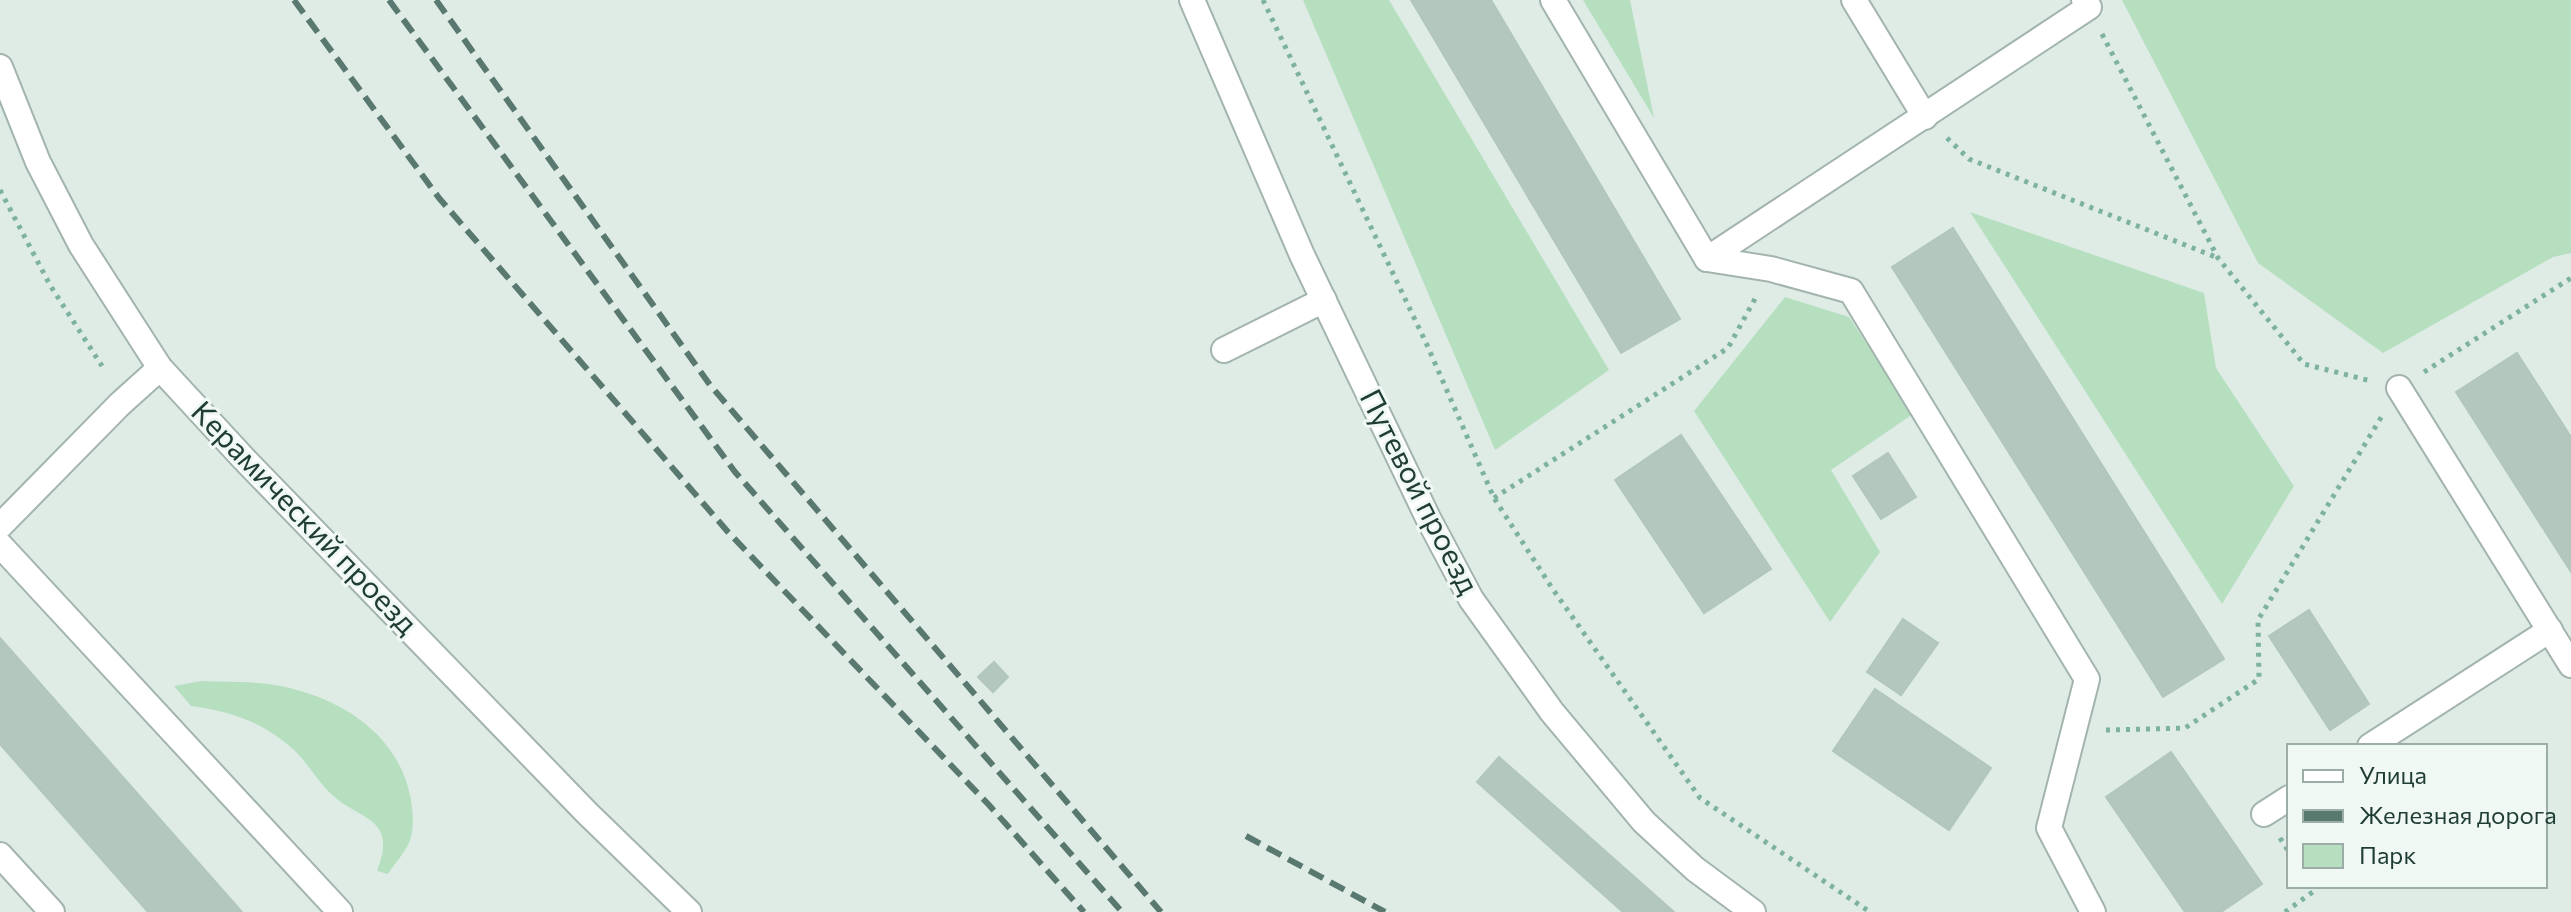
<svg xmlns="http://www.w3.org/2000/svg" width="2571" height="912" viewBox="0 0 2571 912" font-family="Commissioner,sans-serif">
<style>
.green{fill:#b6dfc0}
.building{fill:#b4c7bf;stroke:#b1c6bd;stroke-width:2}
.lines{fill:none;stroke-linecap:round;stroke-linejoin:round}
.minor-casing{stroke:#a2b4ad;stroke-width:28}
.path{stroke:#7db2a0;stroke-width:5;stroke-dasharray:4 6;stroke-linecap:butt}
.minor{stroke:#fff;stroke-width:24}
.rail{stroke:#597970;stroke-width:6;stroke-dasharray:16 8;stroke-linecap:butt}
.labels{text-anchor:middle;stroke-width:6;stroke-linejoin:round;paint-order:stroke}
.street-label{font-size:30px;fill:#1f3d34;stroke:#f0f8f4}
</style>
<rect width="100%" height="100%" fill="#dfece6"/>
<g class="green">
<path d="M 1303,0 L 1389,0 L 1609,370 L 1495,450 Z"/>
<path d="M 1584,0 L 1630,0 L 1654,118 L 1583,0 Z"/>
<path d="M 2122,0 L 2571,0 L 2571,253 L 2553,257 L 2383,353 L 2258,263 Z"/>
<path d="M 1970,212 L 2204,293 L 2216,368 L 2294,486 L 2222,604 Z"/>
<path d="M 1785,297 L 1849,317 L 1913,414 L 1831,470 L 1880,552 L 1830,622 L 1694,411 Z"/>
<path d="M 201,681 C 227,682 256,681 281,686 C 340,698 397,733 410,795 C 413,810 415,829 409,843 C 404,854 394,864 388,874 L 377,871 C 399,814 357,822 327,790 C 316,778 307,763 296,752 C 266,723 231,711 191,706 L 174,686 Z"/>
</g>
<g class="building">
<path d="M 1411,0 L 1491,0 L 1680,319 L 1621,353 Z"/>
<path d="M 1953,228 L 2224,659 L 2163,697 L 1892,267 Z"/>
<path d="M 2517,353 L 2571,437 L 2571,572 L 2456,392 Z"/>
<path d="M 1681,435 L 1771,569 L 1704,613 L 1615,480 Z"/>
<path d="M 1888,453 L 1916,497 L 1881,519 L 1853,476 Z"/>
<path d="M 2309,610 L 2369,704 L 2330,730 L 2269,636 Z"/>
<path d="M 1903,619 L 1938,643 L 1901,695 L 1867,672 Z"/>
<path d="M 0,638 L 242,912 L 148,912 L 0,744 Z"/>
<path d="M 994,662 L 1008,677 L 993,692 L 978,677 Z"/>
<path d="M 1875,689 L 1991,768 L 1949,830 L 1833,751 Z"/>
<path d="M 2171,752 L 2262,884 L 2221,912 L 2185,912 L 2106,797 Z"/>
<path d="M 1499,757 L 1674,912 L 1623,912 L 1477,782 Z"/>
</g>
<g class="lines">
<g class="minor-casing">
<g id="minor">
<path d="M 1192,0 L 1302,255 L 1428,518 L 1471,599 L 1552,712 L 1644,822 L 1695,869 L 1753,912"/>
<path d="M 1553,0 L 1707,259 L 1771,269 L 1851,291 L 2087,679 L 2049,828 L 2093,912"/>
<path d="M 1854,0 L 1925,117"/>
<path d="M 0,67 L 38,162 L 81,245 L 160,368 L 244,459 L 587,813 L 689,912"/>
<path d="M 1707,259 L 2089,7 L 2084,0"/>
<path d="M 1224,350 L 1324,300"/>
<path d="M 2399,388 L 2571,665"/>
<path d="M 0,526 L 120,404 L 160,368"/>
<path d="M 0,545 L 340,912"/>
<path d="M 2370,746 L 2550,630"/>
<path d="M 2264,814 L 2289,798"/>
<path d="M 0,855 L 52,912"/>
</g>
</g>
<g class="path">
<path d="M 1263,0 L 1427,345 L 1494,498 L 1552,588 L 1700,798 L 1870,912"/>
<path d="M 2102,34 L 2218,258 L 2304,364 L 2371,381"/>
<path d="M 1947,138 L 1969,159 L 2218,258"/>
<path d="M 0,190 L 50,285 L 102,366"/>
<path d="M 2424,372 L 2571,278"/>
<path d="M 1494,498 L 1728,348 L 1756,297"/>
<path d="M 2106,730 L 2185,728 L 2259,679 L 2258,620 L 2382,416"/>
<path d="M 2280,838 L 2289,852"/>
<path d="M 2285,912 L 2314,891 L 2311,886"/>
</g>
<use href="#minor" class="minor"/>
<g class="rail">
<path d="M 294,0 L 439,198 L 728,532 L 989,805 L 1084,912"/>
<path d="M 389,0 L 735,472 L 1122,912"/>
<path d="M 436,0 L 710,385 L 1161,912"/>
<path d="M 1246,836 L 1385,912"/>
</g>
</g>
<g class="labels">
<g class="street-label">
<text transform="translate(1419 492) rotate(63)" y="10">Путевой проезд</text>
<text transform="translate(304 518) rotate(46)" y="10">Керамический проезд</text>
</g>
</g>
<rect x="2287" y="744" width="260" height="144" fill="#f0f8f4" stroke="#9cada7" stroke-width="2"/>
<rect x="2303" y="770" width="40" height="12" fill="#ffffff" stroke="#9cada7" stroke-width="2"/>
<text x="2359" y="784" font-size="24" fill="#1f3d34">Улица</text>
<rect x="2303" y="810" width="40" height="12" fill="#597970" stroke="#9cada7" stroke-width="2"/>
<text x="2359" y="824" font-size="24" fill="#1f3d34">Железная дорога</text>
<rect x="2303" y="844" width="40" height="24" fill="#b6dfc0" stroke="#9cada7" stroke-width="2"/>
<text x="2359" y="864" font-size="24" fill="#1f3d34">Парк</text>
</svg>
